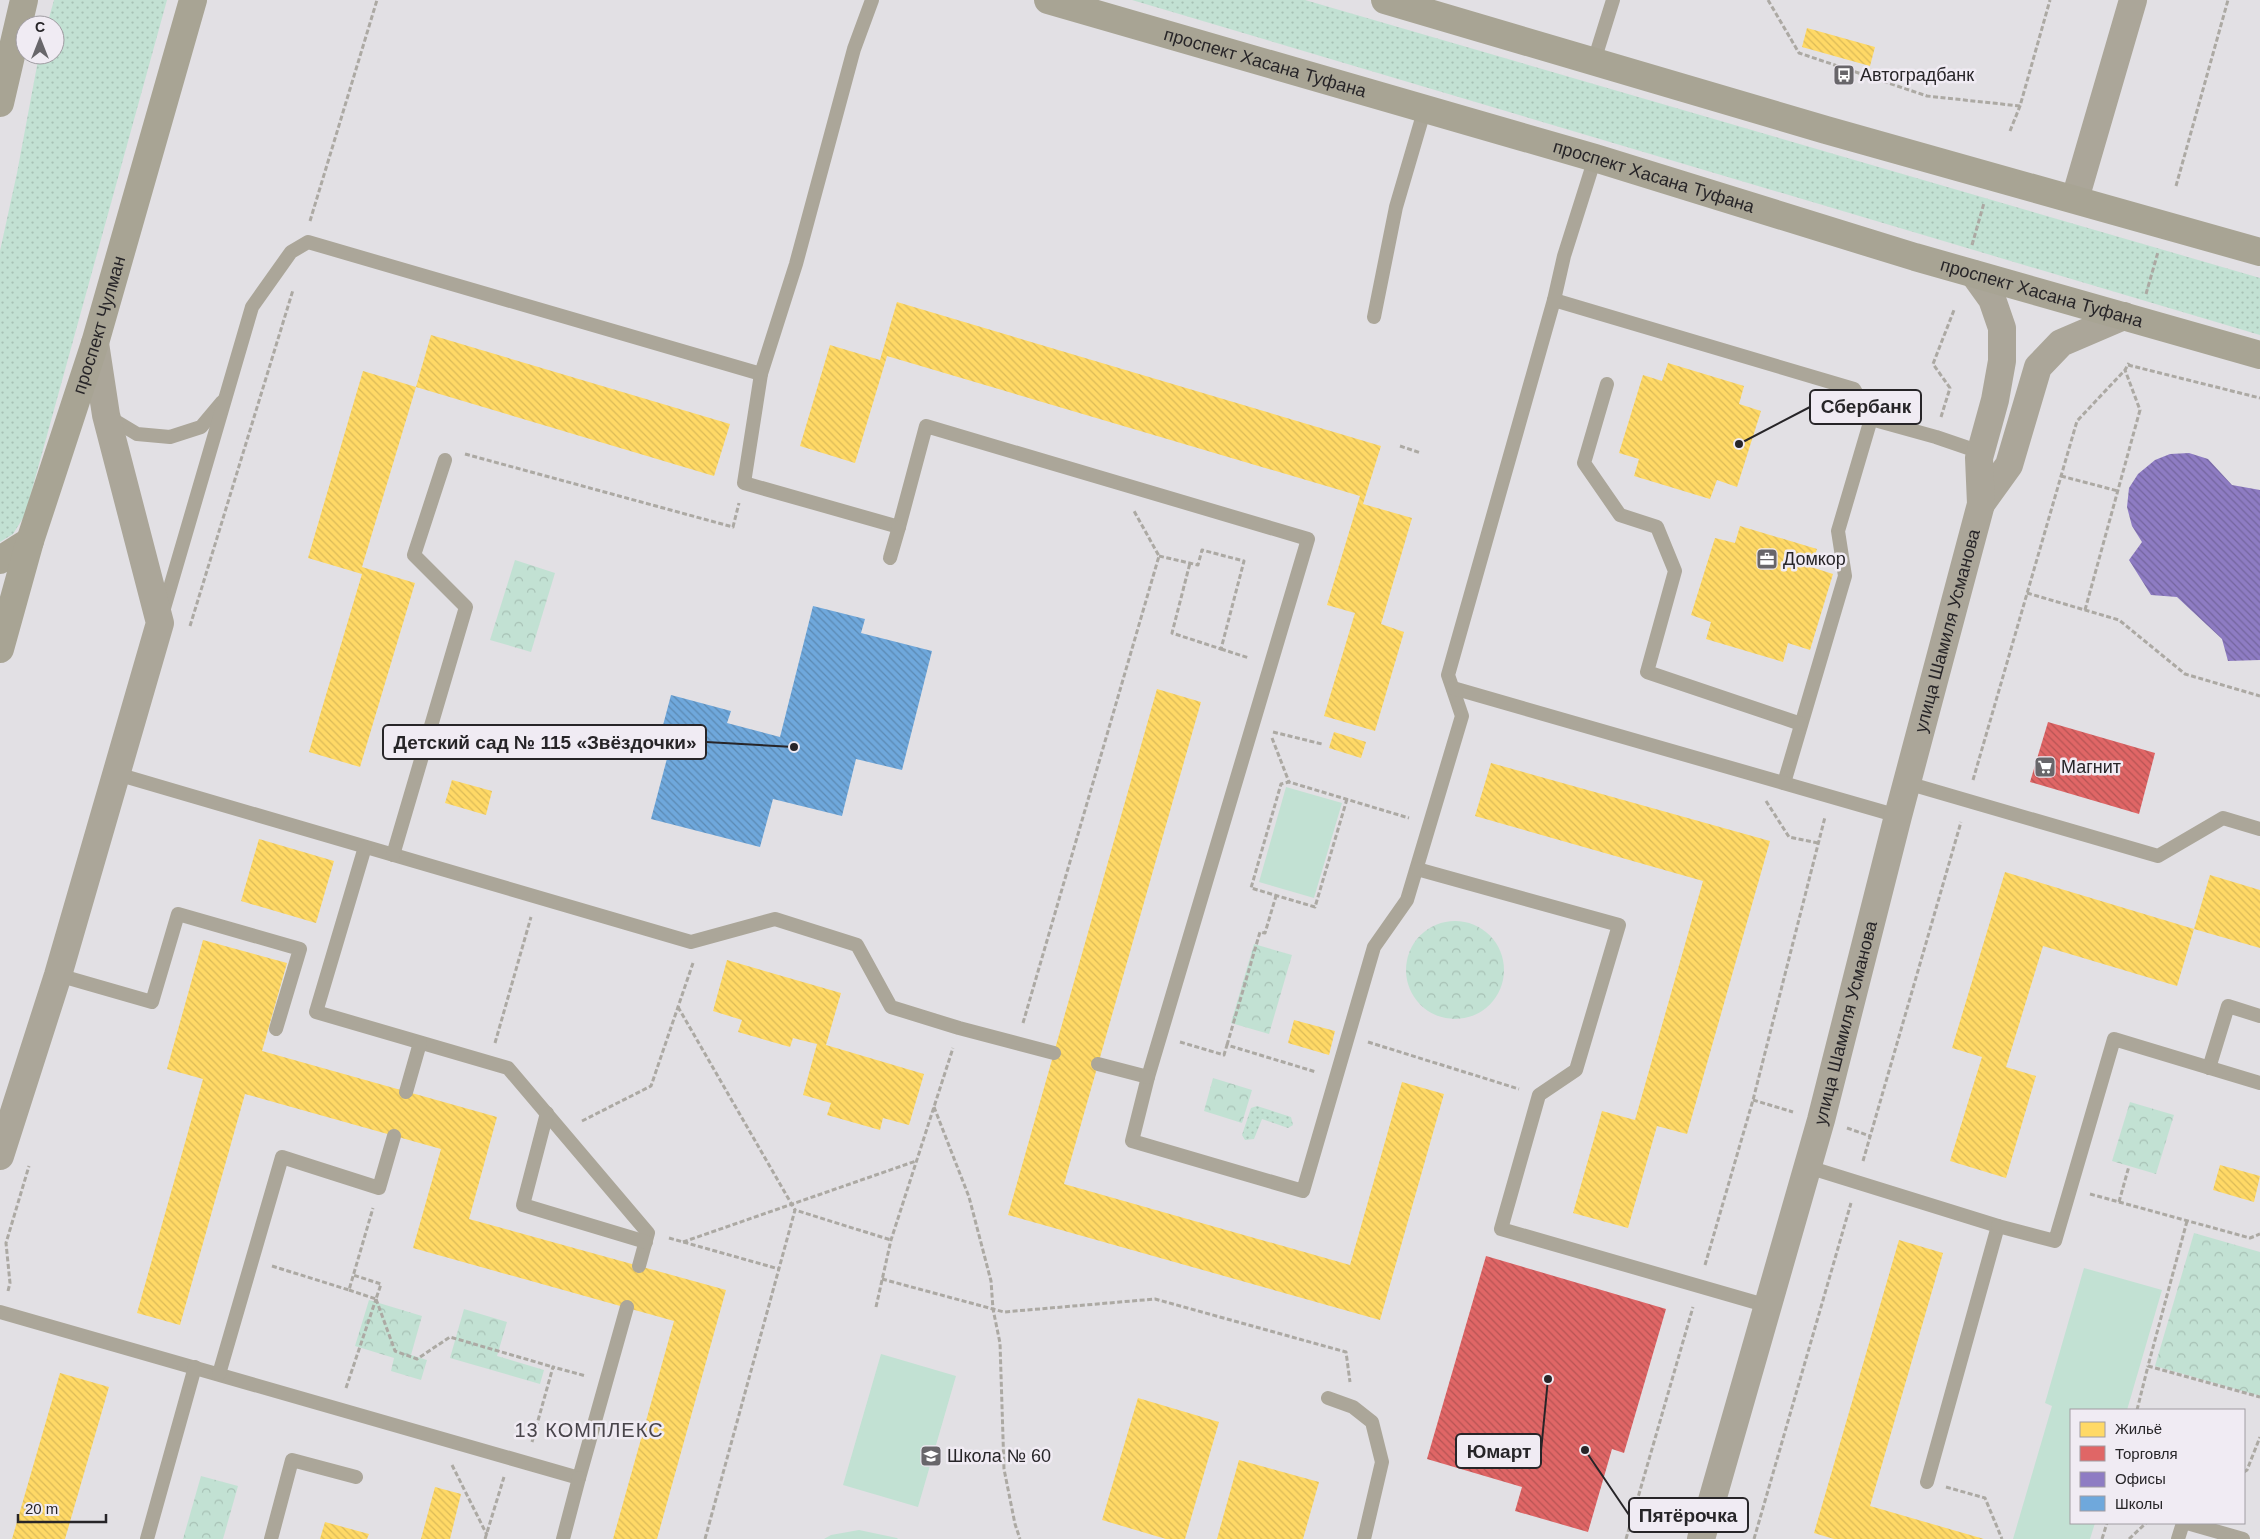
<svg xmlns="http://www.w3.org/2000/svg" width="2260" height="1539" viewBox="0 0 2260 1539" font-family="Helvetica,sans-serif">
<style>
.grass{fill:url(#grass-dots)}
.park{fill:url(#park-crowns)}
.garden{fill:#c2e1d3}
.homes{fill:url(#homes-back-hatch)}
.shops{fill:url(#shops-back-hatch)}
.offices{fill:url(#offices-back-hatch)}
.schools{fill:url(#schools-back-hatch)}
.lines{fill:none;stroke-linecap:round;stroke-linejoin:round}
.path{stroke:#aca9a3;stroke-width:3;stroke-dasharray:5 2.5;stroke-linecap:butt}
.lane{stroke:#aba699;stroke-width:14}
.street{stroke:#aba699;stroke-width:28}
.secondary{stroke:#a8a494;stroke-width:28}
.labels{text-anchor:middle;stroke-width:5;stroke-linejoin:round;paint-order:stroke}
.street-label{font-size:18px;fill:#272528;stroke:#f0ebf3}
.poi-label{font-size:18px;fill:#272528;stroke:#f0ebf3;text-anchor:start}
.quarter-label{font-size:20px;letter-spacing:1px;fill:#49454b;stroke:#f0ebf3}
.leader{fill:none;stroke:#272528;stroke-width:2}
.callout-dot{fill:#272528;stroke:#f0ebf3;stroke-width:2}
.callout{fill:#f0ebf3;stroke:#272528;stroke-width:2}
.callout-label{font-size:19px;text-anchor:middle;font-weight:bold;fill:#272528}
</style>
<defs>
<pattern id="grass-dots" width="8" height="8" patternUnits="userSpaceOnUse" patternTransform="scale(1.25)"><rect width="8" height="8" fill="#c2e1d3"/><path d="M2 2h.1M6 6h.1" fill="none" stroke="#a7c1b5" stroke-width="1.8" stroke-linecap="round"/></pattern>
<pattern id="park-crowns" width="20" height="18" patternUnits="userSpaceOnUse" patternTransform="scale(1.25)"><rect width="20" height="18" fill="#c2e1d3"/><path d="M2 6a3 3 0 1 1 6 0M12 15a3 3 0 1 1 6 0" fill="none" stroke="#a7c1b5"/></pattern>
<pattern id="homes-back-hatch" width="6" height="6" patternUnits="userSpaceOnUse" patternTransform="scale(1.25)"><rect width="6" height="6" fill="#ffd966"/><path d="M-1 5l2 2M0 0l6 6M5-1l2 2" fill="none" stroke="#dbba58"/></pattern>
<pattern id="shops-back-hatch" width="6" height="6" patternUnits="userSpaceOnUse" patternTransform="scale(1.25)"><rect width="6" height="6" fill="#e06666"/><path d="M-1 5l2 2M0 0l6 6M5-1l2 2" fill="none" stroke="#b65454"/></pattern>
<pattern id="offices-back-hatch" width="6" height="6" patternUnits="userSpaceOnUse" patternTransform="scale(1.25)"><rect width="6" height="6" fill="#8e7cc3"/><path d="M-1 5l2 2M0 0l6 6M5-1l2 2" fill="none" stroke="#74659e"/></pattern>
<pattern id="schools-back-hatch" width="6" height="6" patternUnits="userSpaceOnUse" patternTransform="scale(1.25)"><rect width="6" height="6" fill="#6fa8dc"/><path d="M-1 5l2 2M0 0l6 6M5-1l2 2" fill="none" stroke="#5b89b2"/></pattern>
</defs>
<rect width="100%" height="100%" fill="#e2e0e4"/>
<g class="grass">
<path d="M 54,0 L 167,0 L 25,515 L 13,534 L 0,542 L 0,251 L 17,173 L 39,55 L 55,55 L 55,25 L 47,25 Z"/>
<path d="M 1132,0 L 1305,0 L 2260,278 L 2260,335 Z"/>
<path d="M 1257,1106 L 1291,1117 L 1293,1125 L 1288,1128 L 1262,1119 L 1254,1139 L 1245,1140 L 1242,1135 L 1251,1108 Z"/>
</g>
<g class="park">
<path d="M 515,560 L 555,573 L 531,652 L 490,640 Z"/>
<circle cx="1455" cy="970" r="49"/>
<path d="M 1254,944 L 1292,955 L 1269,1034 L 1231,1023 Z"/>
<path d="M 1213,1078 L 1252,1090 L 1242,1123 L 1204,1111 Z"/>
<path d="M 2130,1102 L 2174,1115 L 2156,1174 L 2112,1161 Z"/>
<path d="M 2194,1233 L 2260,1252 L 2260,1396 L 2155,1366 Z"/>
<path d="M 369,1300 L 422,1316 L 411,1355 L 427,1360 L 421,1380 L 391,1371 L 394,1358 L 355,1346 Z"/>
<path d="M 464,1309 L 507,1322 L 497,1356 L 544,1370 L 540,1384 L 450,1358 Z"/>
<path d="M 201,1476 L 238,1486 L 223,1539 L 183,1539 Z"/>
</g>
<g class="garden">
<path d="M 1286,787 L 1342,803 L 1314,898 L 1259,882 Z"/>
<path d="M 2084,1268 L 2162,1290 L 2127,1410 L 2071,1410 L 2071,1523 L 2095,1523 L 2090,1539 L 2013,1539 L 2052,1406 L 2045,1403 Z"/>
<path d="M 881,1354 L 956,1376 L 918,1507 L 843,1485 Z"/>
<path d="M 859,1530 L 897,1538 L 898,1539 L 824,1539 L 831,1535 Z"/>
</g>
<g class="homes">
<path d="M 1807,28 L 1875,47 L 1870,66 L 1802,47 Z"/>
<path d="M 897,302 L 1381,446 L 1363,504 L 1412,518 L 1381,624 L 1404,632 L 1375,731 L 1324,716 L 1355,613 L 1327,605 L 1360,496 L 887,356 L 855,463 L 800,446 L 830,345 L 880,360 Z"/>
<path d="M 431,335 L 730,424 L 714,476 L 416,387 Z"/>
<path d="M 1668,363 L 1744,386 L 1739,404 L 1761,411 L 1737,487 L 1717,480 L 1710,499 L 1634,476 L 1639,459 L 1619,453 L 1643,375 L 1662,381 Z"/>
<path d="M 363,371 L 416,387 L 362,567 L 415,583 L 360,767 L 309,752 L 362,574 L 308,558 Z"/>
<path d="M 1740,526 L 1817,549 L 1811,567 L 1833,574 L 1810,650 L 1788,643 L 1783,662 L 1706,639 L 1711,622 L 1691,615 L 1715,538 L 1735,543 Z"/>
<path d="M 1157,689 L 1201,702 L 1064,1184 L 1350,1265 L 1402,1082 L 1444,1094 L 1380,1320 L 1008,1215 Z"/>
<path d="M 1334,732 L 1366,742 L 1361,758 L 1329,748 Z"/>
<path d="M 1491,763 L 1770,841 L 1687,1134 L 1657,1126 L 1628,1228 L 1573,1213 L 1602,1111 L 1635,1120 L 1703,881 L 1475,816 Z"/>
<path d="M 452,780 L 492,791 L 486,815 L 445,803 Z"/>
<path d="M 259,839 L 334,861 L 316,923 L 241,901 Z"/>
<path d="M 2005,872 L 2194,929 L 2177,986 L 2043,946 L 2006,1067 L 2036,1076 L 2006,1178 L 1950,1161 L 1982,1057 L 1952,1048 Z"/>
<path d="M 2210,875 L 2260,890 L 2260,948 L 2194,929 Z"/>
<path d="M 203,940 L 287,963 L 262,1051 L 497,1117 L 469,1219 L 726,1290 L 657,1539 L 613,1539 L 674,1321 L 413,1248 L 441,1149 L 245,1094 L 180,1325 L 137,1313 L 203,1079 L 167,1069 Z"/>
<path d="M 727,960 L 841,993 L 826,1045 L 924,1074 L 909,1125 L 883,1118 L 880,1130 L 827,1115 L 831,1103 L 803,1095 L 817,1044 L 793,1038 L 790,1047 L 738,1032 L 742,1020 L 713,1011 Z"/>
<path d="M 1294,1020 L 1335,1031 L 1329,1055 L 1288,1043 Z"/>
<path d="M 2220,1165 L 2260,1176 L 2254,1202 L 2213,1190 Z"/>
<path d="M 1899,1240 L 1943,1253 L 1870,1506 L 1984,1539 L 1834,1539 L 1814,1533 Z"/>
<path d="M 60,1373 L 109,1387 L 65,1539 L 12,1539 Z"/>
<path d="M 1138,1398 L 1219,1422 L 1185,1539 L 1166,1539 L 1102,1520 Z"/>
<path d="M 1239,1460 L 1319,1482 L 1303,1539 L 1217,1539 Z"/>
<path d="M 435,1487 L 461,1494 L 450,1539 L 421,1539 Z"/>
<path d="M 325,1522 L 369,1534 L 367,1539 L 320,1539 Z"/>
</g>
<g class="shops">
<path d="M 2048,722 L 2155,753 L 2139,814 L 2030,782 Z"/>
<path d="M 1486,1256 L 1666,1309 L 1624,1453 L 1612,1449 L 1588,1532 L 1515,1511 L 1522,1487 L 1427,1459 Z"/>
</g>
<path class="offices" d="M 2189,453 L 2208,459 L 2232,485 L 2260,490 L 2260,660 L 2228,661 L 2222,639 L 2177,597 L 2151,595 L 2129,560 L 2142,542 L 2132,526 L 2127,507 L 2129,488 L 2138,474 L 2155,460 L 2170,454 Z"/>
<path class="schools" d="M 813,606 L 865,619 L 861,633 L 932,651 L 902,770 L 856,759 L 842,816 L 773,799 L 760,847 L 651,819 L 669,751 L 657,748 L 671,695 L 731,711 L 727,723 L 780,737 Z"/>
<g class="lines">
<g class="path">
<path d="M 1768,0 L 1799,53 L 1927,96 L 2020,106"/>
<path d="M 2010,131 L 2020,106 L 2050,0"/>
<path d="M 2176,186 L 2228,0"/>
<path d="M 310,221 L 377,0"/>
<path d="M 1972,245 L 1984,203"/>
<path d="M 2146,294 L 2158,252"/>
<path d="M 2128,365 L 2260,398"/>
<path d="M 1941,417 L 1950,388 L 1933,364 L 1954,310"/>
<path d="M 1400,446 L 1421,453"/>
<path d="M 465,454 L 733,527 L 739,503"/>
<path d="M 2061,476 L 2118,491"/>
<path d="M 1159,556 L 1198,565 L 1202,550 L 1244,561 L 1221,649 L 1172,633 L 1190,563"/>
<path d="M 2027,593 L 2119,620 L 2185,674 L 2260,696"/>
<path d="M 2085,610 L 2140,410 L 2125,370"/>
<path d="M 190,626 L 293,290"/>
<path d="M 1221,649 L 1249,658"/>
<path d="M 1273,732 L 1322,744"/>
<path d="M 1272,738 L 1289,782"/>
<path d="M 1973,780 L 2077,421 L 2125,370 L 2129,363"/>
<path d="M 1347,799 L 1315,907 L 1251,888 L 1281,784 L 1289,782 L 1409,818"/>
<path d="M 1766,801 L 1789,837 L 1818,843"/>
<path d="M 678,1007 L 795,1210"/>
<path d="M 1023,1023 L 1159,556 L 1134,511"/>
<path d="M 1180,1042 L 1224,1055 L 1227,1045 L 1316,1072"/>
<path d="M 1368,1042 L 1519,1089"/>
<path d="M 495,1043 L 531,917"/>
<path d="M 1227,1045 L 1260,932 L 1265,933 L 1276,896"/>
<path d="M 1753,1100 L 1793,1112"/>
<path d="M 934,1107 L 969,1197 L 991,1281 L 993,1309 L 1000,1343 L 1004,1469 L 1015,1524 L 1020,1539"/>
<path d="M 582,1121 L 651,1086 L 693,963"/>
<path d="M 1847,1128 L 1870,1136"/>
<path d="M 1863,1161 L 1961,822"/>
<path d="M 2090,1194 L 2250,1238 L 2260,1234"/>
<path d="M 2119,1202 L 2129,1166"/>
<path d="M 2187,1221 L 2148,1366 L 2260,1397"/>
<path d="M 669,1238 L 779,1269"/>
<path d="M 683,1242 L 916,1161"/>
<path d="M 1705,1265 L 1753,1100 L 1825,817"/>
<path d="M 272,1266 L 349,1290 L 373,1208"/>
<path d="M 882,1279 L 1004,1312 L 1155,1299 L 1346,1352 L 1350,1382"/>
<path d="M 349,1290 L 376,1299 L 381,1284 L 353,1275"/>
<path d="M 8,1291 L 10,1283 L 6,1243 L 29,1166"/>
<path d="M 376,1299 L 395,1351 L 417,1359 L 450,1337 L 553,1367"/>
<path d="M 876,1307 L 891,1240 L 953,1048"/>
<path d="M 346,1388 L 376,1299"/>
<path d="M 2137,1410 L 2148,1366"/>
<path d="M 532,1442 L 553,1367 L 586,1376"/>
<path d="M 452,1465 L 487,1535"/>
<path d="M 2244,1472 L 2247,1470 L 2260,1437"/>
<path d="M 1946,1487 L 1985,1498 L 2002,1539"/>
<path d="M 485,1539 L 504,1477"/>
<path d="M 705,1539 L 795,1210 L 891,1240"/>
<path d="M 1626,1539 L 1693,1307"/>
<path d="M 1754,1539 L 1851,1203"/>
<path d="M 2102,1539 L 2107,1523"/>
<path d="M 2129,1539 L 2146,1523"/>
</g>
<g class="lane">
<path d="M 1594,61 L 1613,0"/>
<path d="M 1554,300 L 1854,389 L 1871,419 L 1838,531 L 1845,576 L 1784,783"/>
<path d="M 1374,317 L 1396,207 L 1425,108"/>
<path d="M 761,374 L 744,483 L 899,527 L 926,426 L 1308,539 L 1148,1077 L 1132,1141 L 1303,1191 L 1374,947 L 1407,900 L 1462,716 L 1448,675 L 1554,300 L 1564,256 L 1595,158"/>
<path d="M 1607,384 L 1584,463 L 1620,515 L 1657,527 L 1675,571 L 1647,672 L 1801,724"/>
<path d="M 107,416 L 137,434 L 170,437 L 201,427 L 222,402"/>
<path d="M 1871,419 L 1936,437 L 1980,452"/>
<path d="M 890,558 L 899,527"/>
<path d="M 162,615 L 252,307 L 291,252 L 308,242 L 761,374 L 796,264 L 854,49 L 872,0"/>
<path d="M 1453,688 L 1898,816"/>
<path d="M 117,774 L 691,942 L 775,919 L 857,945 L 891,1007 L 959,1028 L 1054,1053"/>
<path d="M 1907,783 L 2158,856 L 2223,818 L 2260,829"/>
<path d="M 365,847 L 316,1012 L 508,1068 L 648,1233 L 639,1266"/>
<path d="M 393,855 L 466,607 L 414,555 L 445,460"/>
<path d="M 1417,869 L 1619,925 L 1576,1070 L 1539,1095 L 1501,1229 L 1768,1306"/>
<path d="M 58,975 L 152,1002 L 178,914 L 300,949 L 276,1029"/>
<path d="M 1098,1064 L 1148,1077"/>
<path d="M 2209,1068 L 2228,1006 L 2260,1016"/>
<path d="M 406,1092 L 420,1043"/>
<path d="M 547,1113 L 523,1205 L 646,1242"/>
<path d="M 1808,1167 L 1998,1226 L 1927,1482"/>
<path d="M 1998,1226 L 2055,1241 L 2114,1039 L 2260,1083"/>
<path d="M 0,1312 L 579,1478 L 627,1307"/>
<path d="M 219,1374 L 282,1157 L 379,1188 L 394,1136"/>
<path d="M 1328,1398 L 1353,1407 L 1372,1422 L 1382,1462 L 1364,1539"/>
<path d="M 2187,1523 L 2243,1539"/>
<path d="M 147,1539 L 195,1367"/>
<path d="M 271,1539 L 292,1460 L 356,1477"/>
<path d="M 563,1539 L 579,1478"/>
<path d="M 2178,1539 L 2183,1523"/>
</g>
<g class="street">
<path d="M 2075,199 L 2133,0"/>
<path d="M 1981,504 L 2009,465 L 2038,367 L 2061,343 L 2124,316"/>
<path d="M 0,1156 L 58,975 L 160,623 L 106,415 L 95,343"/>
<path id="s1" d="M 1701,1539 L 1821,1120 L 1898,816 L 1981,504 L 1979,458 L 1995,400 L 2002,361 L 2002,328 L 1992,299 L 1974,274"/>
</g>
<g class="secondary">
<path id="s2" d="M 1048,0 L 1595,158 L 1915,257 L 2260,355"/>
<path d="M 1385,0 L 1826,130 L 2260,252"/>
<path d="M 0,103 L 24,0"/>
<path d="M 0,560 L 30,541"/>
<path id="s3" d="M 0,649 L 30,541 L 95,343 L 193,0"/>
</g>
</g>
<defs>
<g id="bus-square" transform="scale(1.125)"><rect x="-9" y="-9" width="18" height="18" rx="4" fill="#68666a" stroke="#f0ebf3"/><path d="M-5-6H5V4H4V6H2V4H-2V6H-4V4H-5ZM-3.5-4V0h7V-4ZM-3.5 1.2v1.5H-2V1.2ZM2 1.2v1.5H3.5V1.2Z" fill="#fff"/></g>
<g id="office-square" transform="scale(1.125)"><rect x="-9" y="-9" width="18" height="18" rx="4" fill="#68666a" stroke="#f0ebf3"/><path d="M-6-3h4V-5.5h4V-3h4V5H-6ZM-1-4.5V-3h2v-1.5ZM-6 0V1H6V0Z" fill="#fff"/></g>
<g id="supermarket-square" transform="scale(1.125)"><rect x="-9" y="-9" width="18" height="18" rx="4" fill="#68666a" stroke="#f0ebf3"/><path d="M-6-5.5h2.5l.6 2H6L4.5 2H-2.5L-4.4-4H-6ZM-1.5 3.2a1.3 1.3 0 1 0 .1 0ZM3 3.2a1.3 1.3 0 1 0 .1 0Z" fill="#fff"/></g>
<g id="school-square" transform="scale(1.125)"><rect x="-9" y="-9" width="18" height="18" rx="4" fill="#68666a" stroke="#f0ebf3"/><path d="M0-5L7-2L0 1L-7-2ZM-4 1L0 2.5L4 1V4Q0 6-4 4Z" fill="#fff"/></g>
</defs>
<g fill-rule="evenodd">
<use href="#bus-square" x="1844" y="75"/>
<use href="#office-square" x="1767" y="559"/>
<use href="#supermarket-square" x="2045" y="767"/>
<use href="#school-square" x="931" y="1456"/>
</g>
<g class="labels">
<g class="street-label">
<text dy="6" stroke="none"><textPath href="#s2" startOffset="226">проспект Хасана Туфана</textPath></text>
<text dy="6" stroke="none"><textPath href="#s2" startOffset="631">проспект Хасана Туфана</textPath></text>
<text dy="6" stroke="none"><textPath href="#s2" startOffset="1036">проспект Хасана Туфана</textPath></text>
<text dy="6" stroke="none"><textPath href="#s3" startOffset="339">проспект Чулман</textPath></text>
<text dy="6" stroke="none"><textPath href="#s1" startOffset="941">улица Шамиля Усманова</textPath></text>
<text dy="6" stroke="none"><textPath href="#s1" startOffset="536">улица Шамиля Усманова</textPath></text>
</g>
<g class="poi-label">
<text x="1860" y="81">Автоградбанк</text>
<text x="1783" y="565">Домкор</text>
<text x="2061" y="773">Магнит</text>
<text x="947" y="1462">Школа № 60</text>
</g>
<g class="quarter-label">
<text x="589" y="1437">13 КОМПЛЕКС</text>
</g>
</g>
<path class="leader" d="M1739 444L1810 407M794 747L706 742M1548 1379L1541 1451M1585 1450L1629 1515"/>
<g class="callout-dot">
<circle cx="1739" cy="444" r="5"/>
<circle cx="794" cy="747" r="5"/>
<circle cx="1548" cy="1379" r="5"/>
<circle cx="1585" cy="1450" r="5"/>
</g>
<g class="callout">
<rect x="1810" y="390" width="111" height="34" rx="5"/>
<rect x="383" y="725" width="323" height="34" rx="5"/>
<rect x="1456" y="1434" width="85" height="34" rx="5"/>
<rect x="1629" y="1498" width="119" height="34" rx="5"/>
</g>
<g class="callout-label">
<text x="1866" y="413">Сбербанк</text>
<text x="545" y="749">Детский сад № 115 «Звёздочки»</text>
<text x="1499" y="1458">Юмарт</text>
<text x="1688" y="1522">Пятёрочка</text>
</g>
<rect x="2070" y="1409" width="175" height="115" fill="#f0ebf3" stroke="#a09ca2"/>
<rect x="2080" y="1422" width="25" height="15" fill="#ffd966" stroke="#a09ca2"/>
<text x="2115" y="1434" font-size="15" fill="#272528">Жильё</text>
<rect x="2080" y="1446" width="25" height="15" fill="#e06666" stroke="#a09ca2"/>
<text x="2115" y="1459" font-size="15" fill="#272528">Торговля</text>
<rect x="2080" y="1472" width="25" height="15" fill="#8e7cc3" stroke="#a09ca2"/>
<text x="2115" y="1484" font-size="15" fill="#272528">Офисы</text>
<rect x="2080" y="1496" width="25" height="15" fill="#6fa8dc" stroke="#a09ca2"/>
<text x="2115" y="1509" font-size="15" fill="#272528">Школы</text>
<g transform="translate(40 40)"><circle r="24" fill="#f0ebf3" stroke="#a09ca2"/>
<path d="M0-4L9 19L0 12L-9 19Z" fill="#68666a"/>
<text y="-8" font-size="14" font-weight="bold" text-anchor="middle" fill="#272528">С</text>
</g>
<path d="M18 1514v8h88v-8" fill="none" stroke="#272528" stroke-width="2.5"/>
<text x="25" y="1514" font-size="15" fill="#272528" stroke="#f0ebf3" stroke-width="4" paint-order="stroke">20 m</text>
</svg>
